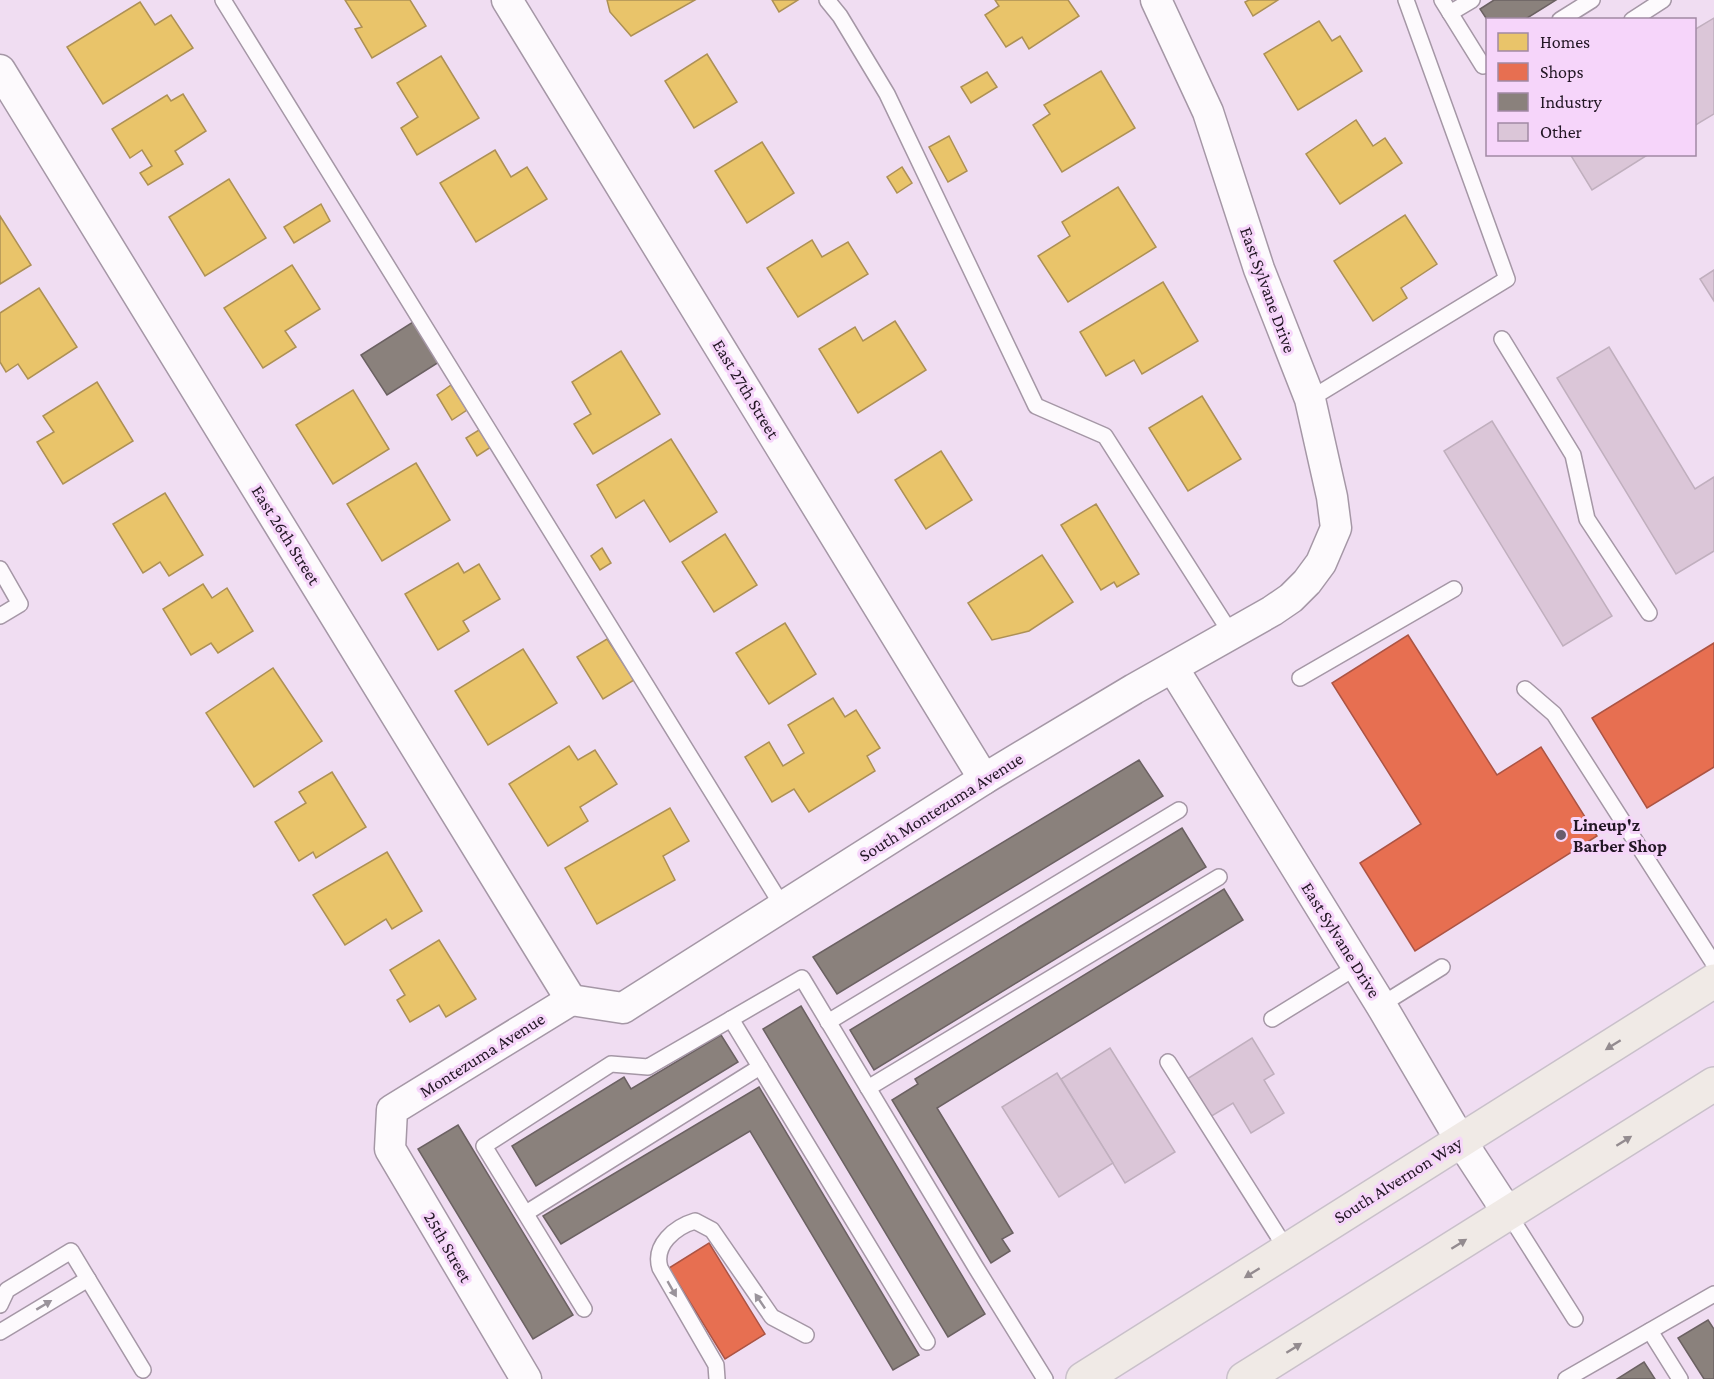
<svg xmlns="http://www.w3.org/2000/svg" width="1714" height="1379" viewBox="0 0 1714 1379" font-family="'Crimson Pro',serif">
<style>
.homes{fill:#e9c46a;stroke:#ad9055;stroke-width:1.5}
.shops{fill:#e76f51;stroke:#ac5444;stroke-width:1.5}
.industry{fill:#8a817c;stroke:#6b6162;stroke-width:1.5}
.building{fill:#dbc6d8;stroke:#c0afbe;stroke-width:1.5}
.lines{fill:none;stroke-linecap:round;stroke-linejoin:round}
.lane-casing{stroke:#a597a6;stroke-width:18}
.street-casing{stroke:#a597a6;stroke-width:33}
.primary-casing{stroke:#c9c0ca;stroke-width:36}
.lane{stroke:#fdfafd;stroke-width:15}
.street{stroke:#fdfafd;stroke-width:30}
.primary{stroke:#f0eae6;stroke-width:33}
.oneway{fill:#938b8f}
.oneway2{fill:#9a939b}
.poi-dot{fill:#6a5c6c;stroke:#f6d5fa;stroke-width:2}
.labels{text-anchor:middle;stroke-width:6;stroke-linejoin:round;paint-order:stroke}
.street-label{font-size:18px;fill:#221624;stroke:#f6d5fa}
.poi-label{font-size:18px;font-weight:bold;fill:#221624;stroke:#f6d5fa;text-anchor:start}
</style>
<rect width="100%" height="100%" fill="#f0ddf2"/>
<g class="homes">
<path d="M 345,0 L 410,0 L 426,26 L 372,58 L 355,29 L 362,27 Z"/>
<path d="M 607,0 L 695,0 L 631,36 L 610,12 Z"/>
<path d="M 772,0 L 798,0 L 779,12 Z"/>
<path d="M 995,0 L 1068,0 L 1079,16 L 1029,49 L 1022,37 L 1006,47 L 985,15 L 999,6 Z"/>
<path d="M 1249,0 L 1278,0 L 1253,16 L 1245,2 Z"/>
<path d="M 140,2 L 155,25 L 171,15 L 193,48 L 103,104 L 67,47 Z"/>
<path d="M 1319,21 L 1332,41 L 1340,36 L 1362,71 L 1298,110 L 1264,54 Z"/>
<path d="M 707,54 L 737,102 L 694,128 L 665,81 Z"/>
<path d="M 441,56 L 479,118 L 417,155 L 401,128 L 418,117 L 397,83 Z"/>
<path d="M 1101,71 L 1135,128 L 1062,172 L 1033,125 L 1050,114 L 1044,105 Z"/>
<path d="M 987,72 L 997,87 L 971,103 L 961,87 Z"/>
<path d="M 183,94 L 206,131 L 175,151 L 183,164 L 148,185 L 140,173 L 152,166 L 142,150 L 130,158 L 112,129 L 167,95 L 171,101 Z"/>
<path d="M 1356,120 L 1373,146 L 1385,138 L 1402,163 L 1340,204 L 1306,154 Z"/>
<path d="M 949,136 L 967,171 L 948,182 L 929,147 Z"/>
<path d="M 762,142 L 794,193 L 747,223 L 715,171 Z"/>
<path d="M 495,150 L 511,177 L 527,167 L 547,199 L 476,242 L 440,183 Z"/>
<path d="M 902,167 L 912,183 L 897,193 L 887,177 Z"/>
<path d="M 229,179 L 266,238 L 205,276 L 169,217 Z"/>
<path d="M 1118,187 L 1156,247 L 1068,302 L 1038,256 L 1070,236 L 1062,222 Z"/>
<path d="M 321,204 L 330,221 L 294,243 L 284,227 Z"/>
<path d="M 1405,215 L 1437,264 L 1401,288 L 1407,298 L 1373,321 L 1334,261 Z"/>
<path d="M 0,216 L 31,265 L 0,284 Z"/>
<path d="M 812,240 L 822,257 L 848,242 L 868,274 L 798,317 L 767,268 Z"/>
<path d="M 292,265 L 320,309 L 285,331 L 296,347 L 263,368 L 224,308 Z"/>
<path d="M 1163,282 L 1198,341 L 1142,374 L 1134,360 L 1106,376 L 1080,332 Z"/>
<path d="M 39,288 L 77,347 L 28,379 L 18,364 L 6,372 L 0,362 L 0,313 Z"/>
<path d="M 895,321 L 926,370 L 858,413 L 819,349 L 855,327 L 863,341 Z"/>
<path d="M 621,351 L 660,414 L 593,454 L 574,424 L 591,414 L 572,382 Z"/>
<path d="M 97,382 L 133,441 L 63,484 L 37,442 L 54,432 L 43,416 Z"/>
<path d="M 451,385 L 467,410 L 452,420 L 437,395 Z"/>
<path d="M 353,390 L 389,449 L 333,484 L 296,425 Z"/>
<path d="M 1202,396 L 1241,459 L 1188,491 L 1149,428 Z"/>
<path d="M 479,430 L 491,447 L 477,456 L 466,438 Z"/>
<path d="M 671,439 L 717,512 L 670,542 L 644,500 L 616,518 L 597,485 Z"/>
<path d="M 941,451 L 972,500 L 926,529 L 895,480 Z"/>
<path d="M 416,463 L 450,520 L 382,561 L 347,504 Z"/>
<path d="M 165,493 L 203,555 L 169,576 L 160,562 L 143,573 L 113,524 Z"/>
<path d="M 1096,504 L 1139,574 L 1117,587 L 1114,582 L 1101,590 L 1061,525 Z"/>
<path d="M 725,534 L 757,585 L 714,612 L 682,562 Z"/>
<path d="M 602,548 L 611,563 L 600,570 L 591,556 Z"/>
<path d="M 1042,555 L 1073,602 L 1029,631 L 992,640 L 968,603 Z"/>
<path d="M 458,563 L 464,573 L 479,564 L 500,599 L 463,621 L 469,631 L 438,650 L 405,594 Z"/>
<path d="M 203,584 L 212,598 L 227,588 L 253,631 L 218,653 L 211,643 L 191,655 L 163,609 Z"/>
<path d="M 785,623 L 816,674 L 769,704 L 736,653 Z"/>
<path d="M 607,639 L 634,680 L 603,699 L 577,657 Z"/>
<path d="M 523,649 L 557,703 L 488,745 L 455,691 Z"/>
<path d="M 273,668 L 322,741 L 254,787 L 206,713 Z"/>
<path d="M 833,698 L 845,717 L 856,710 L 880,748 L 867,756 L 875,771 L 809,812 L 794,789 L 772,802 L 745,757 L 769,742 L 783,766 L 804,753 L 788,725 Z"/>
<path d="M 569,746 L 578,760 L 595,750 L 617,784 L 580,807 L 588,821 L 548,846 L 509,784 Z"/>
<path d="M 332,772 L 366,827 L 316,858 L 313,852 L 299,861 L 275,822 L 306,803 L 299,792 Z"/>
<path d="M 670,808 L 689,841 L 663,856 L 675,880 L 597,924 L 565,868 Z"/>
<path d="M 387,852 L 422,911 L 392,929 L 386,919 L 345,945 L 313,895 Z"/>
<path d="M 439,940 L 476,999 L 446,1017 L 439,1005 L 410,1022 L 397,1000 L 405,995 L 390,970 Z"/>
</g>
<g class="shops">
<path d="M 1408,635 L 1497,775 L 1541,747 L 1597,836 L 1415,951 L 1360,863 L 1421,824 L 1332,683 Z"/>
<path d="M 1714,643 L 1714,767 L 1647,808 L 1592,718 Z"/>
<path d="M 709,1243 L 765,1334 L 725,1359 L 669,1268 Z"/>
</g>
<g class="industry">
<path d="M 1494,0 L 1556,0 L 1524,20 L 1488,20 L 1488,21 L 1480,9 Z"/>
<path d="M 413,322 L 439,362 L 387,395 L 361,355 Z"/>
<path d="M 1139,760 L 1163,796 L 837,994 L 813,957 Z"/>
<path d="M 1182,828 L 1206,867 L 874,1070 L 850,1030 Z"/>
<path d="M 1224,889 L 1243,920 L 937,1108 L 1013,1233 L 1002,1239 L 1010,1251 L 991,1263 L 892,1100 L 918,1084 L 915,1079 Z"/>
<path d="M 801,1006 L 985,1314 L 948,1337 L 763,1029 Z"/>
<path d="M 721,1035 L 738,1062 L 536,1186 L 512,1146 L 624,1077 L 631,1089 Z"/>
<path d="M 759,1087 L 919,1355 L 893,1370 L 750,1131 L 561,1244 L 543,1216 Z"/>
<path d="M 458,1125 L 573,1315 L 533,1339 L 418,1149 Z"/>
<path d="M 1708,1320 L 1714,1329 L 1714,1379 L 1704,1379 L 1678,1338 Z"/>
<path d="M 1644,1362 L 1655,1379 L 1617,1379 Z"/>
</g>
<g class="building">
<path d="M 1714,18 L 1714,114 L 1694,126 L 1694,30 Z"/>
<path d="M 1570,154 L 1649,154 L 1592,190 Z"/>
<path d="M 1714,270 L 1714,301 L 1700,279 Z"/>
<path d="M 1609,347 L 1695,489 L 1714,477 L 1714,551 L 1676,574 L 1557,378 Z"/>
<path d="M 1492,421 L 1612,616 L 1563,646 L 1444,451 Z"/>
<path d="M 1252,1038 L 1274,1074 L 1264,1080 L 1284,1113 L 1251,1133 L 1233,1103 L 1210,1117 L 1187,1079 Z"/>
<path d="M 1110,1048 L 1175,1152 L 1125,1183 L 1061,1079 Z"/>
<path d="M 1057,1073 L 1113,1163 L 1059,1197 L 1002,1107 Z"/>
</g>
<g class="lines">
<g class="lane-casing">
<g id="lane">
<path d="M 223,0 L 783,907"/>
<path d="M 827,0 L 840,16 L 887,94 L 1036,406 L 1105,436 L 1232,635"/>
<path d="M 1442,0 L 1483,66 L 1488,63"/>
<path d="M 1450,13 L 1472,0"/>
<path d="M 1560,20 L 1592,0"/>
<path d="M 1632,20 L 1663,0"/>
<path d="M 1502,339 L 1573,455 L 1587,519 L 1649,613"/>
<path d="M 1310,399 L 1507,279 L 1406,0"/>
<path d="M 0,569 L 20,604 L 0,616"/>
<path d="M 1300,678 L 1454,589"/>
<path d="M 1525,689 L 1554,714 L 1714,964"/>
<path d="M 1381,1005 L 1442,967"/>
<path d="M 731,1019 L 927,1342"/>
<path d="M 1272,1019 L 1358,966"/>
<path d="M 828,1022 L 1179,810"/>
<path d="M 1168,1062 L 1287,1250"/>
<path d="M 868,1088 L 1219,877"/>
<path d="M 526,1213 L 760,1067"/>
<path d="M 1508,1213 L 1575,1319"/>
<path d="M 0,1305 L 7,1290 L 71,1251 L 143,1370"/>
<path d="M 584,1309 L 484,1146 L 611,1064 L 648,1067 L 802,978 L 975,1266 L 1045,1379"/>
<path d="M 1650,1331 L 1680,1379"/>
<path d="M 0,1332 L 88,1279"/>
<path d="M 717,1379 L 716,1365 L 660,1268 C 653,1245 675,1227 695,1221 L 712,1230 L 772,1317 L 806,1335"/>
<path d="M 1566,1379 L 1714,1294"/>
</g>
</g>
<g class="street-casing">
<g id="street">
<path d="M 507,0 L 984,779"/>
<path d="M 0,70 L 571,1000"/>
<path d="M 1173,668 L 1381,1005 L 1461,1141 L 1508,1213"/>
<path d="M 571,1000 L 623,1008 L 984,779 L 1134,689 L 1272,611 L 1291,598 L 1307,582 L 1321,563 L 1336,528 L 1332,497 L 1310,399 L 1259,269 L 1208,112 L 1156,0"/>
<path d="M 526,1379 L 390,1149 L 392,1110 L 571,1000"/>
</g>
</g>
<g class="primary-casing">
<g id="primary">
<path d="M 1083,1379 L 1714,981"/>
<path d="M 1244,1379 L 1714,1084"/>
</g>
</g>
<use href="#lane" class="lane"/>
<use href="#street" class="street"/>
<use href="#primary" class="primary"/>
</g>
<defs><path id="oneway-solid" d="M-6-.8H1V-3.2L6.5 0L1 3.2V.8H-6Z" transform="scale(1.5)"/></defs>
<g class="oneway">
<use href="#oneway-solid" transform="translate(1613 1045) rotate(148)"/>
<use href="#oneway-solid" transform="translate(1624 1141) rotate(-32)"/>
<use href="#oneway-solid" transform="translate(1459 1244) rotate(-32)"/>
<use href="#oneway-solid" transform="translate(1252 1273) rotate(148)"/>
<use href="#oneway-solid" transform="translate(1294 1348) rotate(-32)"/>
</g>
<g class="oneway2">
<use href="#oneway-solid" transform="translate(672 1289) rotate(60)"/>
<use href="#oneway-solid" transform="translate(760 1301) rotate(-124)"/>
<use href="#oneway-solid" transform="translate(44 1305) rotate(-31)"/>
</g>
<circle class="poi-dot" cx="1561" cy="835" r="6"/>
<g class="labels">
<g class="street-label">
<text transform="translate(1268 290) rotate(70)" y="6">East Sylvane Drive</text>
<text transform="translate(746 389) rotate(59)" y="6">East 27th Street</text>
<text transform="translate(286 535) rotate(58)" y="6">East 26th Street</text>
<text transform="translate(941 807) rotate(-32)" y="6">South Montezuma Avenue</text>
<text transform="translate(1341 940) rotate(58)" y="6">East Sylvane Drive</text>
<text transform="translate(482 1055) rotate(-32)" y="6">Montezuma Avenue</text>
<text transform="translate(1398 1180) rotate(-32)" y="6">South Alvernon Way</text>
<text transform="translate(448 1247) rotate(60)" y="6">25th Street</text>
</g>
<g class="poi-label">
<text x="1573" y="831">Lineup'z<tspan x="1573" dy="21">Barber Shop</tspan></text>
</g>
</g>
<rect x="1486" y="18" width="210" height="138" fill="#f6d5fa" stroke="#a189a4" stroke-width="1.5"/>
<rect x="1498" y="33" width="30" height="18" fill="#e9c46a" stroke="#a189a4" stroke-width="1.5"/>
<text x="1540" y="48" font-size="18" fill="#221624">Homes</text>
<rect x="1498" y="63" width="30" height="18" fill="#e76f51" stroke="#a189a4" stroke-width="1.5"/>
<text x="1540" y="78" font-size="18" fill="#221624">Shops</text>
<rect x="1498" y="93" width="30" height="18" fill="#8a817c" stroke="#a189a4" stroke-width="1.5"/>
<text x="1540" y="108" font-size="18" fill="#221624">Industry</text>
<rect x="1498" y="123" width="30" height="18" fill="#dbc6d8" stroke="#a189a4" stroke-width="1.5"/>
<text x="1540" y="138" font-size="18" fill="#221624">Other</text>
</svg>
